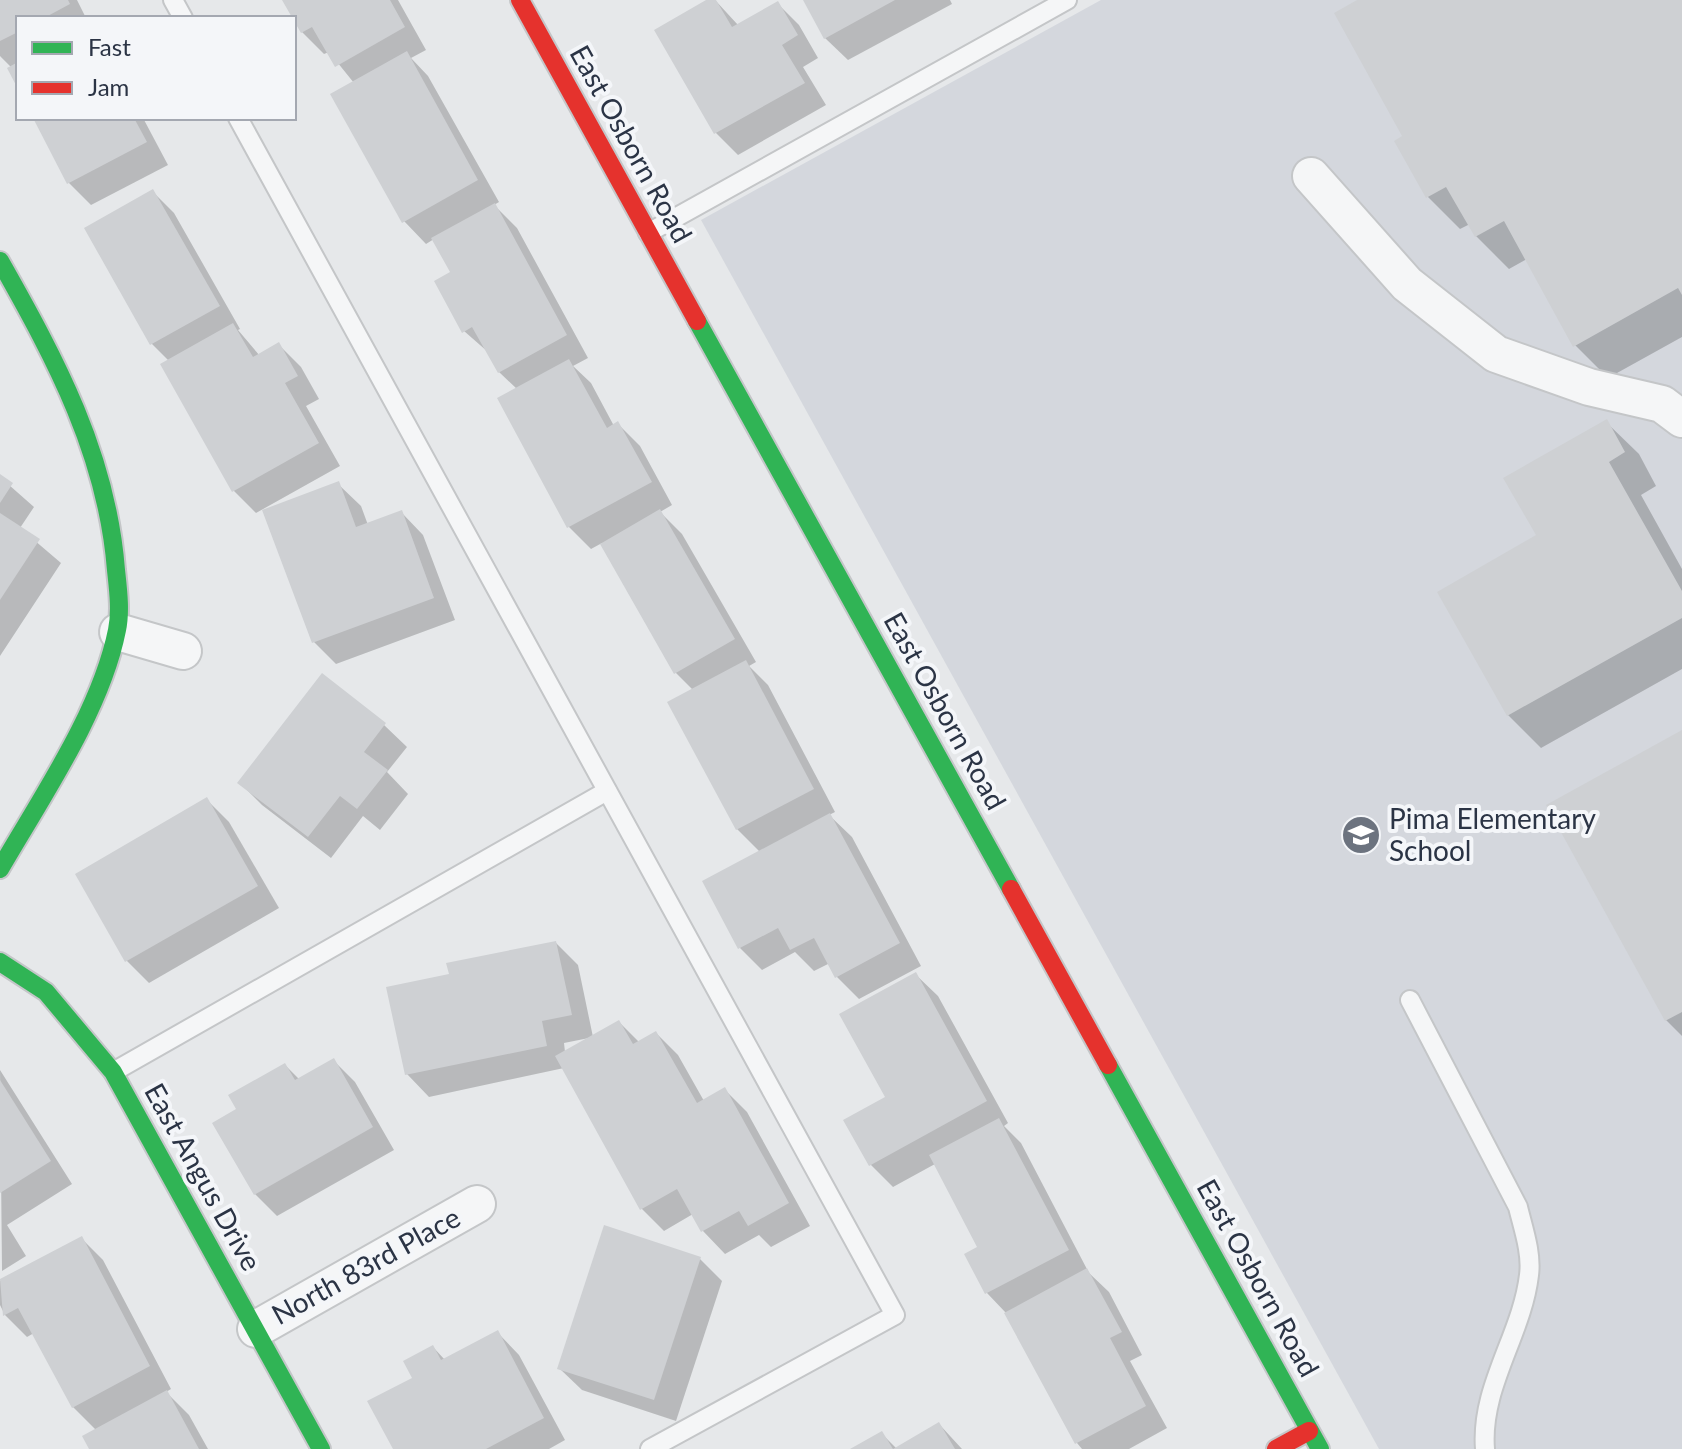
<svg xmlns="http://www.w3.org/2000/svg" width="1682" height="1449" viewBox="0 0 1682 1449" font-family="Lato,sans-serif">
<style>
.built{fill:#d4d7dd}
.shadow{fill:#0003;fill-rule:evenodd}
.building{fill:#ced0d3}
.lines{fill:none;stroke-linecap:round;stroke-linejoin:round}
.lane-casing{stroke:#c4c6c8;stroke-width:22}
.street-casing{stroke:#c4c6c8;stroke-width:40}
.fast-casing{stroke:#c4c6c8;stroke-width:22}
.jam-casing{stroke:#c4c6c8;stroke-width:22}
.lane{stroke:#f5f6f7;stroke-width:18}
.street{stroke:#f5f6f7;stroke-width:36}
.fast{stroke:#30b455;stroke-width:18}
.jam{stroke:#e5322d;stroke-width:18}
.labels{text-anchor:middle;stroke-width:8;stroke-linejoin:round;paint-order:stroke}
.street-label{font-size:28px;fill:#2b3445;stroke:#f4f6f9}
.poi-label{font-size:28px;fill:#2b3445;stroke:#f4f6f9;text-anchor:start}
</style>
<rect width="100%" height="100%" fill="#e6e8ea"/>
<path class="built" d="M 1101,0 L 1682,0 L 1682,1449 L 1379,1449 L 701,220 Z"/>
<g class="shadow">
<path d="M 0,0 L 77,0 L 86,18 L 18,18 L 18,85 L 12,68 L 0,56 Z"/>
<path d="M 284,0 L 398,0 L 426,50 L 411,58 L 428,76 L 499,202 L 494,205 L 517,228 L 588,358 L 573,366 L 591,383 L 614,426 L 618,424 L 640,446 L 672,505 L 660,512 L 682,534 L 756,662 L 749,666 L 768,685 L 835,812 L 829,815 L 852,837 L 921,966 L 859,999 L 837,977 L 830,963 L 814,971 L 795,952 L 762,970 L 740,948 L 760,852 L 737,829 L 693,690 L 676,673 L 602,543 L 591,549 L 569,527 L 517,389 L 499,372 L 488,352 L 464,331 L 453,273 L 434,239 L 426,244 L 404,221 L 354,83 L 329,52 L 324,54 L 302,32 Z"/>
<path d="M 710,0 L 715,0 L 738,25 L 777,3 L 799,25 L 818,58 L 803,67 L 826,105 L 738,155 L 716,133 L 657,31 Z"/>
<path d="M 805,0 L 950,0 L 952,4 L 848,60 L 825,38 Z"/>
<path d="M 1361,0 L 1682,0 L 1682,337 L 1608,378 L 1575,345 L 1527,259 L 1509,269 L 1476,236 L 1470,224 L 1460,229 L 1428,197 Z"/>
<path d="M 35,118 L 143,118 L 168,165 L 91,205 L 69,183 Z"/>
<path d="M 152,191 L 174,213 L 240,329 L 238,330 L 260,356 L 279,345 L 301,367 L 319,399 L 306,406 L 340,466 L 256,513 L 234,491 L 169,361 L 152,344 L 86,229 Z"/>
<path d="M 1606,422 L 1639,454 L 1656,486 L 1641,495 L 1682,569 L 1682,669 L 1541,748 L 1508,715 L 1539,536 Z"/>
<path d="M 0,477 L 34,507 L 20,528 L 61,563 L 0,656 Z"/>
<path d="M 338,484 L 361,506 L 368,525 L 401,512 L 423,535 L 455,620 L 336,664 L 314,642 Z"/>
<path d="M 384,725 L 407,747 L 387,772 L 408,794 L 380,830 L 363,816 L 331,858 L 262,805 L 240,783 Z"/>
<path d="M 1682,733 L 1682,1036 L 1666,1020 Z"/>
<path d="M 207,800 L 229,822 L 279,908 L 149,983 L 127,961 L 77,875 Z"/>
<path d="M 556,943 L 578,965 L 593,1037 L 619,1022 L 639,1042 L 656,1033 L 678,1055 L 704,1101 L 725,1090 L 747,1112 L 810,1226 L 771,1247 L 759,1235 L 725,1254 L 703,1231 L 693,1214 L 664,1231 L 642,1209 L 564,1068 L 429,1097 L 407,1074 L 451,976 ZM 589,1038 L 565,1052 L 564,1043 Z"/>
<path d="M 915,974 L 938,996 L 1008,1123 L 1004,1126 L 1021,1143 L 1089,1273 L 1109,1292 L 1142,1355 L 1130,1361 L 1167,1428 L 1129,1449 L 1082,1449 L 1077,1443 L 1006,1313 L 987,1293 L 966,1255 L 979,1248 L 935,1164 L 893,1187 L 871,1165 Z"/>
<path d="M 333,1060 L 355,1082 L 394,1150 L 277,1216 L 255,1194 L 239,1110 L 285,1065 L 299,1079 Z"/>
<path d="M 0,1070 L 72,1184 L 7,1225 L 26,1256 L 2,1271 Z"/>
<path d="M 81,1238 L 103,1260 L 171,1389 L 166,1392 L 189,1415 L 208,1449 L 91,1449 L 97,1431 L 73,1407 L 34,1333 L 27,1337 L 5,1315 L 0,1305 L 0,1281 Z"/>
<path d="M 699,1258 L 722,1281 L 676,1421 L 582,1390 L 559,1368 Z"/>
<path d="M 497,1332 L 519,1355 L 565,1440 L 549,1449 L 395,1449 L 414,1378 L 433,1347 L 445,1360 Z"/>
<path d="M 939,1424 L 962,1449 L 854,1449 L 881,1433 L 897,1449 Z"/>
</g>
<g class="building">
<path d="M 0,0 L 68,0 L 70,4 L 44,18 L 18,18 L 18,32 L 0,41 Z"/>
<path d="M 282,0 L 390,0 L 405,27 L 335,67 L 312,27 L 301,33 Z"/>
<path d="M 706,0 L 716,0 L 732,27 L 778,1 L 798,35 L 782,45 L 805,83 L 714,134 L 654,30 Z"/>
<path d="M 803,0 L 895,0 L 824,39 Z"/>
<path d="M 1357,0 L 1682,0 L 1682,295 L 1678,288 L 1573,347 L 1504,221 L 1475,237 L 1446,187 L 1426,198 L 1394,141 L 1402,136 L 1334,13 Z"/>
<path d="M 407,51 L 478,180 L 402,223 L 330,94 Z"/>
<path d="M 18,62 L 18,89 L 7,68 Z"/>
<path d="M 33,118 L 134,118 L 147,142 L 67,184 Z"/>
<path d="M 153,189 L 220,306 L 150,345 L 84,228 Z"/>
<path d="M 495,203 L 567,335 L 498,373 L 472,327 L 462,333 L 434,281 L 450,272 L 431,238 Z"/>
<path d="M 233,323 L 253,357 L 279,342 L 298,376 L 285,383 L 319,443 L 232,492 L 160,364 Z"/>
<path d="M 569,359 L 607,428 L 618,421 L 652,482 L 567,528 L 497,398 Z"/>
<path d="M 1607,419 L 1625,452 L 1609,462 L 1682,591 L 1682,618 L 1507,716 L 1437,592 L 1536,535 L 1503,478 Z"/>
<path d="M 0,474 L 13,483 L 0,503 Z"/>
<path d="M 339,481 L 356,527 L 402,510 L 434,598 L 312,643 L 262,510 Z"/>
<path d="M 660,509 L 735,639 L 674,674 L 600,544 Z"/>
<path d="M 0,513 L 40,539 L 0,600 Z"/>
<path d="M 746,660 L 814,789 L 736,830 L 667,702 Z"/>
<path d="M 322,673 L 386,723 L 364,752 L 388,770 L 357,809 L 340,796 L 308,837 L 237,783 Z"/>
<path d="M 1682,730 L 1682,1012 L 1665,1021 L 1546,805 Z"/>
<path d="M 207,797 L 258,886 L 125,962 L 75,874 Z"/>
<path d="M 830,813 L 900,943 L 835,978 L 814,938 L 790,950 L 778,928 L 738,949 L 702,881 Z"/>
<path d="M 556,941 L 572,1015 L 542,1021 L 547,1046 L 405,1075 L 386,987 L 449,974 L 446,963 Z"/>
<path d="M 916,972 L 987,1101 L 869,1166 L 843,1120 L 885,1097 L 839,1014 Z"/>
<path d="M 619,1020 L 633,1044 L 656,1031 L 697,1103 L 725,1087 L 789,1203 L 748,1226 L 739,1211 L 701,1232 L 677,1189 L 640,1210 L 555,1056 Z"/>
<path d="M 334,1058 L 373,1127 L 254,1195 L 212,1123 L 236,1109 L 228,1095 L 285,1063 L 295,1080 Z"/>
<path d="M 0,1080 L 51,1161 L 0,1193 Z"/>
<path d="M 999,1118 L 1069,1250 L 985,1294 L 964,1254 L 977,1247 L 929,1155 Z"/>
<path d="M 604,1225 L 701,1257 L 654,1400 L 557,1369 Z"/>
<path d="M 82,1236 L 150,1366 L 72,1408 L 18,1308 L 3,1316 L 0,1279 Z"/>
<path d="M 1087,1268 L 1122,1332 L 1110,1338 L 1146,1406 L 1075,1444 L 1004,1313 Z"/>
<path d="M 498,1330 L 544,1418 L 486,1449 L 393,1449 L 367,1401 L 412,1378 L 403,1361 L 433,1345 L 441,1360 Z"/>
<path d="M 167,1390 L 199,1449 L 89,1449 L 82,1436 Z"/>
<path d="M 939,1422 L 955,1449 L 893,1449 Z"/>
<path d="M 882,1431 L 893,1449 L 850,1449 Z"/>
</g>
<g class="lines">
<g class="lane-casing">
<g id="lane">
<path d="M 173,0 L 183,18"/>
<path d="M 238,118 L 895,1315 L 650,1449"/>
<path d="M 648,233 L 1067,0"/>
<path d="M 1410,1000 L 1518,1207 C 1523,1228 1532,1253 1529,1275 C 1522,1335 1480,1387 1485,1449"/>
<path d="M 113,1072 L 607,791"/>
</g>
</g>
<g class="street-casing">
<g id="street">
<path d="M 1311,176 L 1407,284 L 1496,354 L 1589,387 L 1662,404 L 1682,419"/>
<path d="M 118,632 L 183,651"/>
<path d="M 256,1329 L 477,1204"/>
</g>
</g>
<g class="fast-casing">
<g id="fast">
<path d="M 0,261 C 56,360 107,455 116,570 C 118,589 121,611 117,630 C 101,711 41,798 0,869"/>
<path d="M 697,321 L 1011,889"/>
<path d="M 0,962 L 46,992 L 113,1072 L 321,1449"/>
<path d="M 1108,1065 L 1320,1449"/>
</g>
</g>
<g class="jam-casing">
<g id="jam">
<path d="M 520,0 L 697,321"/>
<path d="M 1011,889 L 1108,1065"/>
<path d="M 1276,1449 L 1309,1431"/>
</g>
</g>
<use href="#lane" class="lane"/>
<use href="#street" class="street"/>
<use href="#fast" class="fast"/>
<use href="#jam" class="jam"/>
</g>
<defs>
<g id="school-disc" transform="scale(2)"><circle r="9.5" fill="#6c737f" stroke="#f4f6f9"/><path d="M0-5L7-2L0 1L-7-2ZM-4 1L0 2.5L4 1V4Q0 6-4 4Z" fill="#fff"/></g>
</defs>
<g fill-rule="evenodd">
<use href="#school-disc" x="1361" y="835"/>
</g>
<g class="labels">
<g class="street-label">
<text transform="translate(631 144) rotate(61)" y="10">East Osborn Road</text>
<text transform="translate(945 711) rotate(61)" y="10">East Osborn Road</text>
<text transform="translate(203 1177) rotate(61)" y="10">East Angus Drive</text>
<text transform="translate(366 1266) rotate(-29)" y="10">North 83rd Place</text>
<text transform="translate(1258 1278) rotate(61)" y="10">East Osborn Road</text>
</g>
<g class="poi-label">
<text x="1389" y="829">Pima Elementary<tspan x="1389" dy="32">School</tspan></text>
</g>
</g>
<rect x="16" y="16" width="280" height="104" fill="#f4f6f9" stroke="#a4a8b1" stroke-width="2"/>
<rect x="32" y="42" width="40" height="12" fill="#30b455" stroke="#a4a8b1" stroke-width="2"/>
<text x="88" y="56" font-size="24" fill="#2b3445">Fast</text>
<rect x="32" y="82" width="40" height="12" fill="#e5322d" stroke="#a4a8b1" stroke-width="2"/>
<text x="88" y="96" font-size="24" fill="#2b3445">Jam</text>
</svg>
